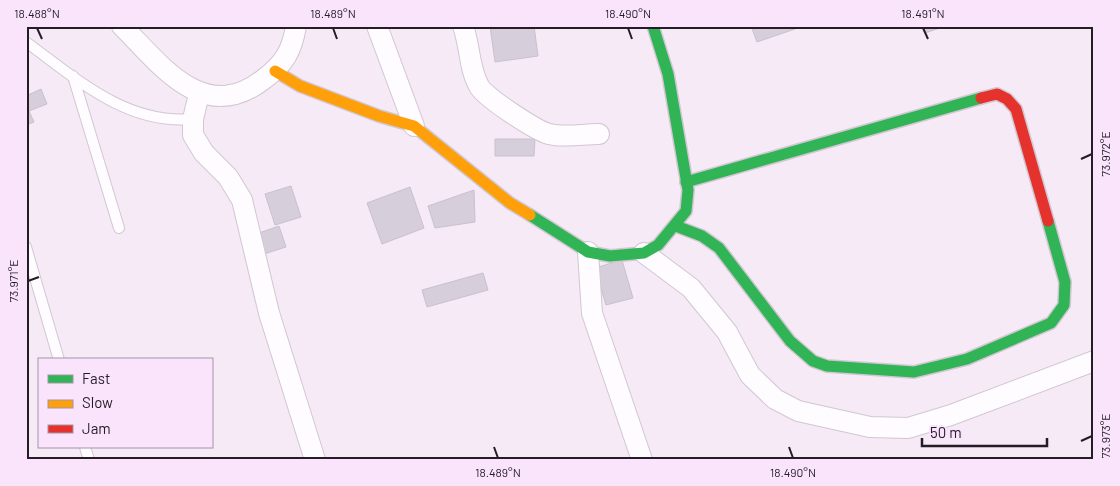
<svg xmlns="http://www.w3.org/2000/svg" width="1120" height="486" viewBox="0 0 1120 486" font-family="Barlow,sans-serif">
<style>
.building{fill:#d6cfdb;stroke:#c8c2ce}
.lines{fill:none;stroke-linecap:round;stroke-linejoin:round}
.lane-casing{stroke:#d1c7d2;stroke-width:12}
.street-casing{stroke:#d1c7d2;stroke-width:22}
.fast-casing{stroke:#d1c7d2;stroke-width:14}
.slow-casing{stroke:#d1c7d2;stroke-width:14}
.jam-casing{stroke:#d1c7d2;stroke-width:14}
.lane{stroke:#fefcfe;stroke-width:10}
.street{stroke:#fefcfe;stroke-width:20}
.fast{stroke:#30b455;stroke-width:11}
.slow{stroke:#ff9f0a;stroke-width:11}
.jam{stroke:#e5322d;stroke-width:11}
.ticks{fill:none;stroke:#251c27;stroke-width:2}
.neatline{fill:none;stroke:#251c27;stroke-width:2}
.ticks-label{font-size:12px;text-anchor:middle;fill:#251c27}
</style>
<rect width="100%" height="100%" fill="#f5eaf6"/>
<g class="building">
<path d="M 490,26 L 534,26 L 538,56 L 495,62 Z"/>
<path d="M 751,26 L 794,26 L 795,29 L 757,42 Z"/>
<path d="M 923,26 L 946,26 L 925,33 Z"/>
<path d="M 41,89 L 47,104 L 29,111 L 34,122 L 26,125 L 26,96 Z"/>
<path d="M 495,139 L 535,139 L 534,156 L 495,156 Z"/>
<path d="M 291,186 L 301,217 L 275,225 L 265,194 Z"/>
<path d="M 410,187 L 424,228 L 382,244 L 367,203 Z"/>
<path d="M 474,190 L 475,222 L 435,228 L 428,206 Z"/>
<path d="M 279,226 L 286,247 L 264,254 L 256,234 Z"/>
<path d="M 622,260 L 633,298 L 606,305 L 595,268 Z"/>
<path d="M 483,273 L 488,290 L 427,307 L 422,290 Z"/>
</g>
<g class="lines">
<g class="lane-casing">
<g id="lane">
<path d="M 26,42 C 77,79 126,125 193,119"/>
<path d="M 73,76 L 119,228"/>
<path d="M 26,247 L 59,360"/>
<path d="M 85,447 L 89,460"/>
</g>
</g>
<g class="street-casing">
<g id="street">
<path d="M 122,26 C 161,65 204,126 264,79 C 284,64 292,51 296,26"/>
<path d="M 377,26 L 414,126"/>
<path d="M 463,26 C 470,45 469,69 479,86 C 484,97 537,131 549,134 C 565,138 583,134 599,134"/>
<path d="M 199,94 L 193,119 L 193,135 L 204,153 L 228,177 L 242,200 L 269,313 L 315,460"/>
<path d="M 588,252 L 592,313 L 642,460"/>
<path d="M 644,253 L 691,288 L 727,332 L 750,375 L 775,399 L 798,411 L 870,427 L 908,428 L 951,415 L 1094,361"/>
</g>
</g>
<g class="fast-casing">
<g id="fast">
<path d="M 686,182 L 981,98"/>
<path d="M 530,215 L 588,252 L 610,256 L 644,253 L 658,245 L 686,211 L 688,190 L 668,74 L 653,26"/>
<path d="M 676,226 L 702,236 L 719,248 L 790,341 L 813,361 L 827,366 L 914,372 L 967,359 L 1051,323 L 1064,305 L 1065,282 L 1048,221"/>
</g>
</g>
<g class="slow-casing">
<path id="slow" d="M 275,71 L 300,86 L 379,116 L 414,126 L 510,203 L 530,215"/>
</g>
<g class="jam-casing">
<path id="jam" d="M 981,98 L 997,94 L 1007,99 L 1016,109 L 1048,221"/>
</g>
<use href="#lane" class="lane"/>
<use href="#street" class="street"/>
<use href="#fast" class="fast"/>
<use href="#slow" class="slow"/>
<use href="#jam" class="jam"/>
</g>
<path class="ticks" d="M 37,28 L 42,39M 333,28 L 337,39M 628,28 L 632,39M 923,28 L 928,39M 1081,159 L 1092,154M 28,281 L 39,277M 1081,441 L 1092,436M 494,447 L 498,458M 789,447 L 793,458"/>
<rect width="1120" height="486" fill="none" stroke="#f9e4fc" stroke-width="55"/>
<rect x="38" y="358" width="175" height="90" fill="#f9e4fc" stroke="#a494a7"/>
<rect x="48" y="375" width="25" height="8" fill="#30b455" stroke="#a494a7"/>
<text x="82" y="384" font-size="15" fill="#251c27">Fast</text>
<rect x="48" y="400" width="25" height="8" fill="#ff9f0a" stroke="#a494a7"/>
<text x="82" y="408" font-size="15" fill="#251c27">Slow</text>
<rect x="48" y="425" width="25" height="8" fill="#e5322d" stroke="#a494a7"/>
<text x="82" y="434" font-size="15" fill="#251c27">Jam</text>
<path d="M922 438v8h125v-8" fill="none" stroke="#251c27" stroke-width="2.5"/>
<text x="930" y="438" font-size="15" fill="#251c27" stroke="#f9e4fc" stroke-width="4" paint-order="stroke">50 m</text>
<rect x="28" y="28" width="1064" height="430" class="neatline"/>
<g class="ticks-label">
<text x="37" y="18">18.488°N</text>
<text x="333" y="18">18.489°N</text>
<text x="628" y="18">18.490°N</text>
<text x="923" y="18">18.491°N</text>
<text transform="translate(1106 154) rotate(-90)" y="4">73.972°E</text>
<text transform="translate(14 281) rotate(-90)" y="4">73.971°E</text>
<text transform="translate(1106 436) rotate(-90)" y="4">73.973°E</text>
<text x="498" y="477">18.489°N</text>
<text x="793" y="477">18.490°N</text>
</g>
</svg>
